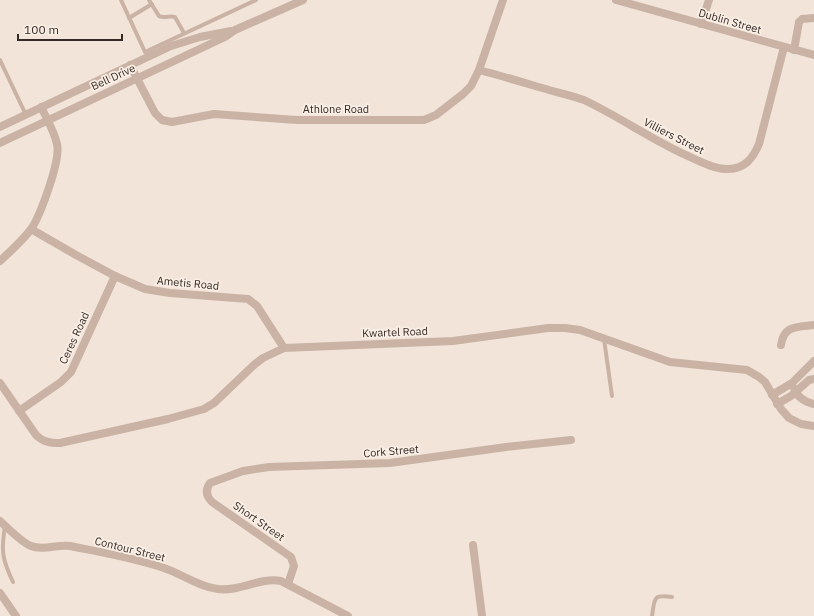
<svg xmlns="http://www.w3.org/2000/svg" width="814" height="616" viewBox="0 0 814 616" font-family="'IBM Plex Sans',sans-serif">
<style>
.lines{fill:none;stroke-linecap:round;stroke-linejoin:round}
.service{stroke:#cab3a5;stroke-width:4}
.minor{stroke:#cab3a5;stroke-width:8}
.labels{text-anchor:middle;stroke-width:3.5;stroke-linejoin:round;paint-order:stroke}
.street-label{font-size:11px;fill:#362a26;stroke:#faefe5}
</style>
<rect width="100%" height="100%" fill="#f2e4d9"/>
<g class="lines">
<g class="service">
<path d="M 121,0 L 145,52 L 256,0"/>
<path d="M 149,0 L 159,16 C 164,19 170,15 175,17 L 184,33"/>
<path d="M 129,18 L 152,4"/>
<path d="M 0,60 L 26,115"/>
<path d="M 604,339 L 612,396"/>
<path d="M 5,526 C 1,551 2,559 13,582"/>
<path d="M 652,616 C 655,599 652,594 672,597"/>
</g>
<g class="minor">
<path d="M 616,0 L 814,55"/>
<path d="M 701,24 L 709,0"/>
<path d="M 794,50 L 799,22 L 802,19 L 814,18"/>
<path d="M 130,65 L 155,113 L 162,120 L 172,122 L 214,114 L 297,120 L 424,120 L 436,115 L 463,94 L 471,86 L 479,70 L 503,0"/>
<path d="M 479,70 C 502,76 525,83 549,90 C 560,93 573,96 584,100 C 620,117 652,140 688,156 C 701,162 714,169 728,169 C 745,169 753,158 759,144 L 784,47"/>
<path d="M 0,127 L 171,46 L 200,37 L 231,31"/>
<path d="M 0,143 L 225,37 L 235,30 L 303,0"/>
<path d="M 31,229 L 76,255 L 115,276 L 145,289 L 170,293 L 248,299 L 257,306 L 284,348"/>
<path d="M 0,261 C 11,251 23,240 32,228 C 41,213 61,160 57,144 C 54,131 47,119 41,107"/>
<path d="M 781,345 C 784,325 797,327 814,325"/>
<path d="M 0,383 L 36,435 C 43,442 50,443 60,443 L 168,419 L 204,409 L 214,403 L 255,364 L 263,358 L 284,348 L 453,341 L 548,328 L 565,328 L 580,330 L 670,362 L 747,370 L 759,377 L 765,382 L 781,409 L 789,418 L 801,424 L 814,426"/>
<path d="M 794,388 C 797,397 805,402 814,404"/>
<path d="M 772,395 L 792,383 L 814,361"/>
<path d="M 777,404 L 791,396 L 809,380 L 814,379"/>
<path d="M 19,411 L 61,382 L 71,372 L 115,276"/>
<path d="M 0,521 C 8,528 21,542 31,546 C 43,551 57,544 70,546 C 100,552 135,558 164,568 C 182,574 199,587 218,589 C 239,592 260,577 281,581 L 348,616"/>
<path d="M 473,545 L 482,616"/>
<path d="M 288,584 L 294,566 L 291,557 L 212,502 C 206,496 205,490 210,483 L 243,471 L 269,467 L 390,463 L 506,447 L 571,440"/>
<path d="M 0,593 L 16,616"/>
</g>
</g>
<g class="labels">
<g class="street-label">
<text transform="translate(730 21) rotate(16)" y="4">Dublin Street</text>
<text transform="translate(113 77) rotate(-25)" y="4">Bell Drive</text>
<text x="336" y="113">Athlone Road</text>
<text transform="translate(674 136) rotate(27)" y="4">Villiers Street</text>
<text transform="translate(188 283) rotate(5)" y="4">Ametis Road</text>
<text transform="translate(395 332) rotate(-2)" y="4">Kwartel Road</text>
<text transform="translate(74 338) rotate(-65)" y="4">Ceres Road</text>
<text transform="translate(391 451) rotate(-5)" y="4">Cork Street</text>
<text transform="translate(259 521) rotate(35)" y="4">Short Street</text>
<text transform="translate(130 549) rotate(14)" y="4">Contour Street</text>
</g>
</g>
<path d="M18 34v6h104v-6" fill="none" stroke="#362a26" stroke-width="2"/>
<text x="24" y="34" font-size="12" fill="#362a26" stroke="#faefe5" stroke-width="3" paint-order="stroke">100 m</text>
</svg>
